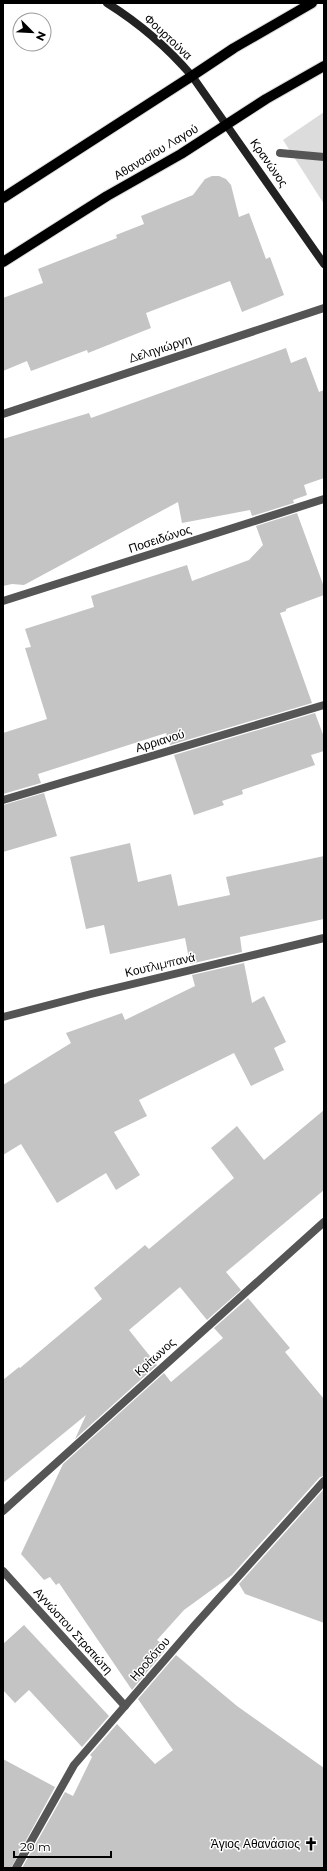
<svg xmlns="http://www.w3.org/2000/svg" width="327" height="1871" viewBox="0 0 327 1871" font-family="Montserrat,sans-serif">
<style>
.green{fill:#dcdcdc}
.building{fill:#c4c4c4}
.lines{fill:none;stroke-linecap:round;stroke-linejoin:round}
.primary-casing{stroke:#dbdbdb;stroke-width:12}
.lane{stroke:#555;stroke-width:8}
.street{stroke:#555;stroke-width:8}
.secondary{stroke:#222;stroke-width:8}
.primary{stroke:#000;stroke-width:10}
.labels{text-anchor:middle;stroke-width:3;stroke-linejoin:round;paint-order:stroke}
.street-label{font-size:12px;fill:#000;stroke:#fff}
.poi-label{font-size:12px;fill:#000;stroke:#fff;text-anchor:end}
</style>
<rect width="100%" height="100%" fill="#fff"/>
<path class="green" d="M 324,112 L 324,204 L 283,140 Z"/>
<g class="building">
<path d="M 212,176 L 219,176 L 226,179 L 231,185 L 239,217 L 249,213 L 266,259 L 270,257 L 284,295 L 242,312 L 230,281 L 146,313 L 151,328 L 88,353 L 87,350 L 31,371 L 27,361 L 3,371 L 3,298 L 43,283 L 38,269 L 117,238 L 116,235 L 144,224 L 141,216 L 193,195 L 205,179 Z"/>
<path d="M 286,348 L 291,363 L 306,357 L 319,392 L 324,390 L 324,478 L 304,485 L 307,495 L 293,500 L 294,503 L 252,516 L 250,510 L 182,523 L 178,502 L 24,585 L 12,584 L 3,586 L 3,439 L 89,413 L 91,418 Z"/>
<path d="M 297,513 L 324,587 L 324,595 L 286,609 L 286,611 L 280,613 L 312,703 L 170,745 L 166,733 L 38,774 L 41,783 L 3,794 L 3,733 L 47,719 L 25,648 L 31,647 L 25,629 L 94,607 L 91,596 L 187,565 L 192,581 L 249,560 L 263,545 L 256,526 Z"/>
<path d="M 315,713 L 324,737 L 324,751 L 311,755 L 315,765 L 242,790 L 243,794 L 222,801 L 224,805 L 194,815 L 174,755 Z"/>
<path d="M 44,793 L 57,836 L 3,852 L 3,805 Z"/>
<path d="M 130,843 L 138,882 L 171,874 L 178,906 L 230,895 L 226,877 L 324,856 L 324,919 L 240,937 L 242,952 L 190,964 L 185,938 L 110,954 L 104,925 L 86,929 L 70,857 Z"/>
<path d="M 244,963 L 252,1003 L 264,996 L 286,1042 L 274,1048 L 284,1070 L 251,1086 L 234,1053 L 139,1100 L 147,1116 L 114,1132 L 140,1175 L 116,1190 L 106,1173 L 57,1203 L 21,1144 L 3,1155 L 3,1085 L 71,1043 L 66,1033 L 122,1013 L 125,1020 L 195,986 L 192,975 Z"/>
<path d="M 324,1110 L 324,1190 L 226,1272 L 241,1290 L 207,1320 L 180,1287 L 129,1330 L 157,1365 L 75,1439 L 86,1415 L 3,1483 L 3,1380 L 19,1367 L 20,1368 L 102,1299 L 94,1288 L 145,1245 L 149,1249 L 234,1178 L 211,1148 L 237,1126 L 264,1160 Z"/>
<path d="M 248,1298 L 290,1348 L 285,1352 L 324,1399 L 324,1476 L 320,1477 L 232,1575 L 184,1610 L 157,1640 L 167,1648 L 132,1690 L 59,1583 L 56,1585 L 50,1577 L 44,1580 L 21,1554 L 63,1464 L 164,1373 L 171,1382 L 223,1338 L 214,1328 Z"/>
<path d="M 324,1489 L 324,1623 L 245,1594 L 239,1584 Z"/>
<path d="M 24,1625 L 109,1716 L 82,1747 L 29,1690 L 15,1703 L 3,1690 L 3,1644 Z"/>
<path d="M 176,1655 L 237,1706 L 324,1768 L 324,1868 L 22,1868 L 65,1792 L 73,1796 L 92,1757 L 90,1755 L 117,1724 L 155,1764 L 173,1750 L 138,1699 Z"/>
<path d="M 3,1759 L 55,1787 L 11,1868 L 3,1868 Z"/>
</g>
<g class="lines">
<g class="primary-casing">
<g id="primary">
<path d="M 3,198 L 192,76 L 234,48 L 312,3"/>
<path d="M 3,262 L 107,196 L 181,154 L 266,99 L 324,66"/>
</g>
</g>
<path class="lane" d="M 280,153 L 324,157"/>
<g class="street">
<path d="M 3,414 L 324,308"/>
<path d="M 3,601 L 324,499"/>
<path d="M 3,800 L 324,705"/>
<path d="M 3,1017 L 91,994 L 324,938"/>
<path d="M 3,1511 L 324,1222"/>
<path d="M 3,1571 L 125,1706"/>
<path d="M 16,1868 L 74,1765 L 194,1626 L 324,1481"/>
</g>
<path class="secondary" d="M 107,3 C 139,23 168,48 192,76 L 324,264"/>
<use href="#primary" class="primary"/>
</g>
<defs>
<g id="church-bare" transform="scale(1.08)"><path d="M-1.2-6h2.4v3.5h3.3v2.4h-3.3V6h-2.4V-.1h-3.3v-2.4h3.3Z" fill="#000" stroke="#fff" stroke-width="2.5" paint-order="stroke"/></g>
</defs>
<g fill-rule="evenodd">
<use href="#church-bare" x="311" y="1844"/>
</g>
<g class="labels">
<g class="street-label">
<text transform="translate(168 37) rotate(43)" y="4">Φουρτούνα</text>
<text transform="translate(156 152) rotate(-31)" y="4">Αθανασίου Λαγού</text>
<text transform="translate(269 163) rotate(55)" y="4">Κρανώνος</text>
<text transform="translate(160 349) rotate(-18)" y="4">Δεληγιώργη</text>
<text transform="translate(160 539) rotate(-18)" y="4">Ποσειδώνος</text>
<text transform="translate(160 741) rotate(-17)" y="4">Αρριανού</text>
<text transform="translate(160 965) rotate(-13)" y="4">Κουτλιμπανά</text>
<text transform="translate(155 1357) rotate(-42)" y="4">Κρίτωνος</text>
<text transform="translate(73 1631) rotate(48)" y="4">Αγνώστου Στρατιώτη</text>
<text transform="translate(150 1659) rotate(-49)" y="4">Ηροδότου</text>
</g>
<g class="poi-label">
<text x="300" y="1848">Άγιος Αθανάσιος</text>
</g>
</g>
<rect width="327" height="1871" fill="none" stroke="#000000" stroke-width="8"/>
<g transform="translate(32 32) rotate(114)"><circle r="19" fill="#ffffff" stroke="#999999"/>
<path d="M0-3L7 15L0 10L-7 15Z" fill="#000000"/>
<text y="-6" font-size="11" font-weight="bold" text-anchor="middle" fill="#000000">N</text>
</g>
<path d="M14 1851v6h97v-6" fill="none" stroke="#000000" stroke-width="2"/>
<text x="20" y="1851" font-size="12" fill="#000000" stroke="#ffffff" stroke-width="3" paint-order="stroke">20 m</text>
</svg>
